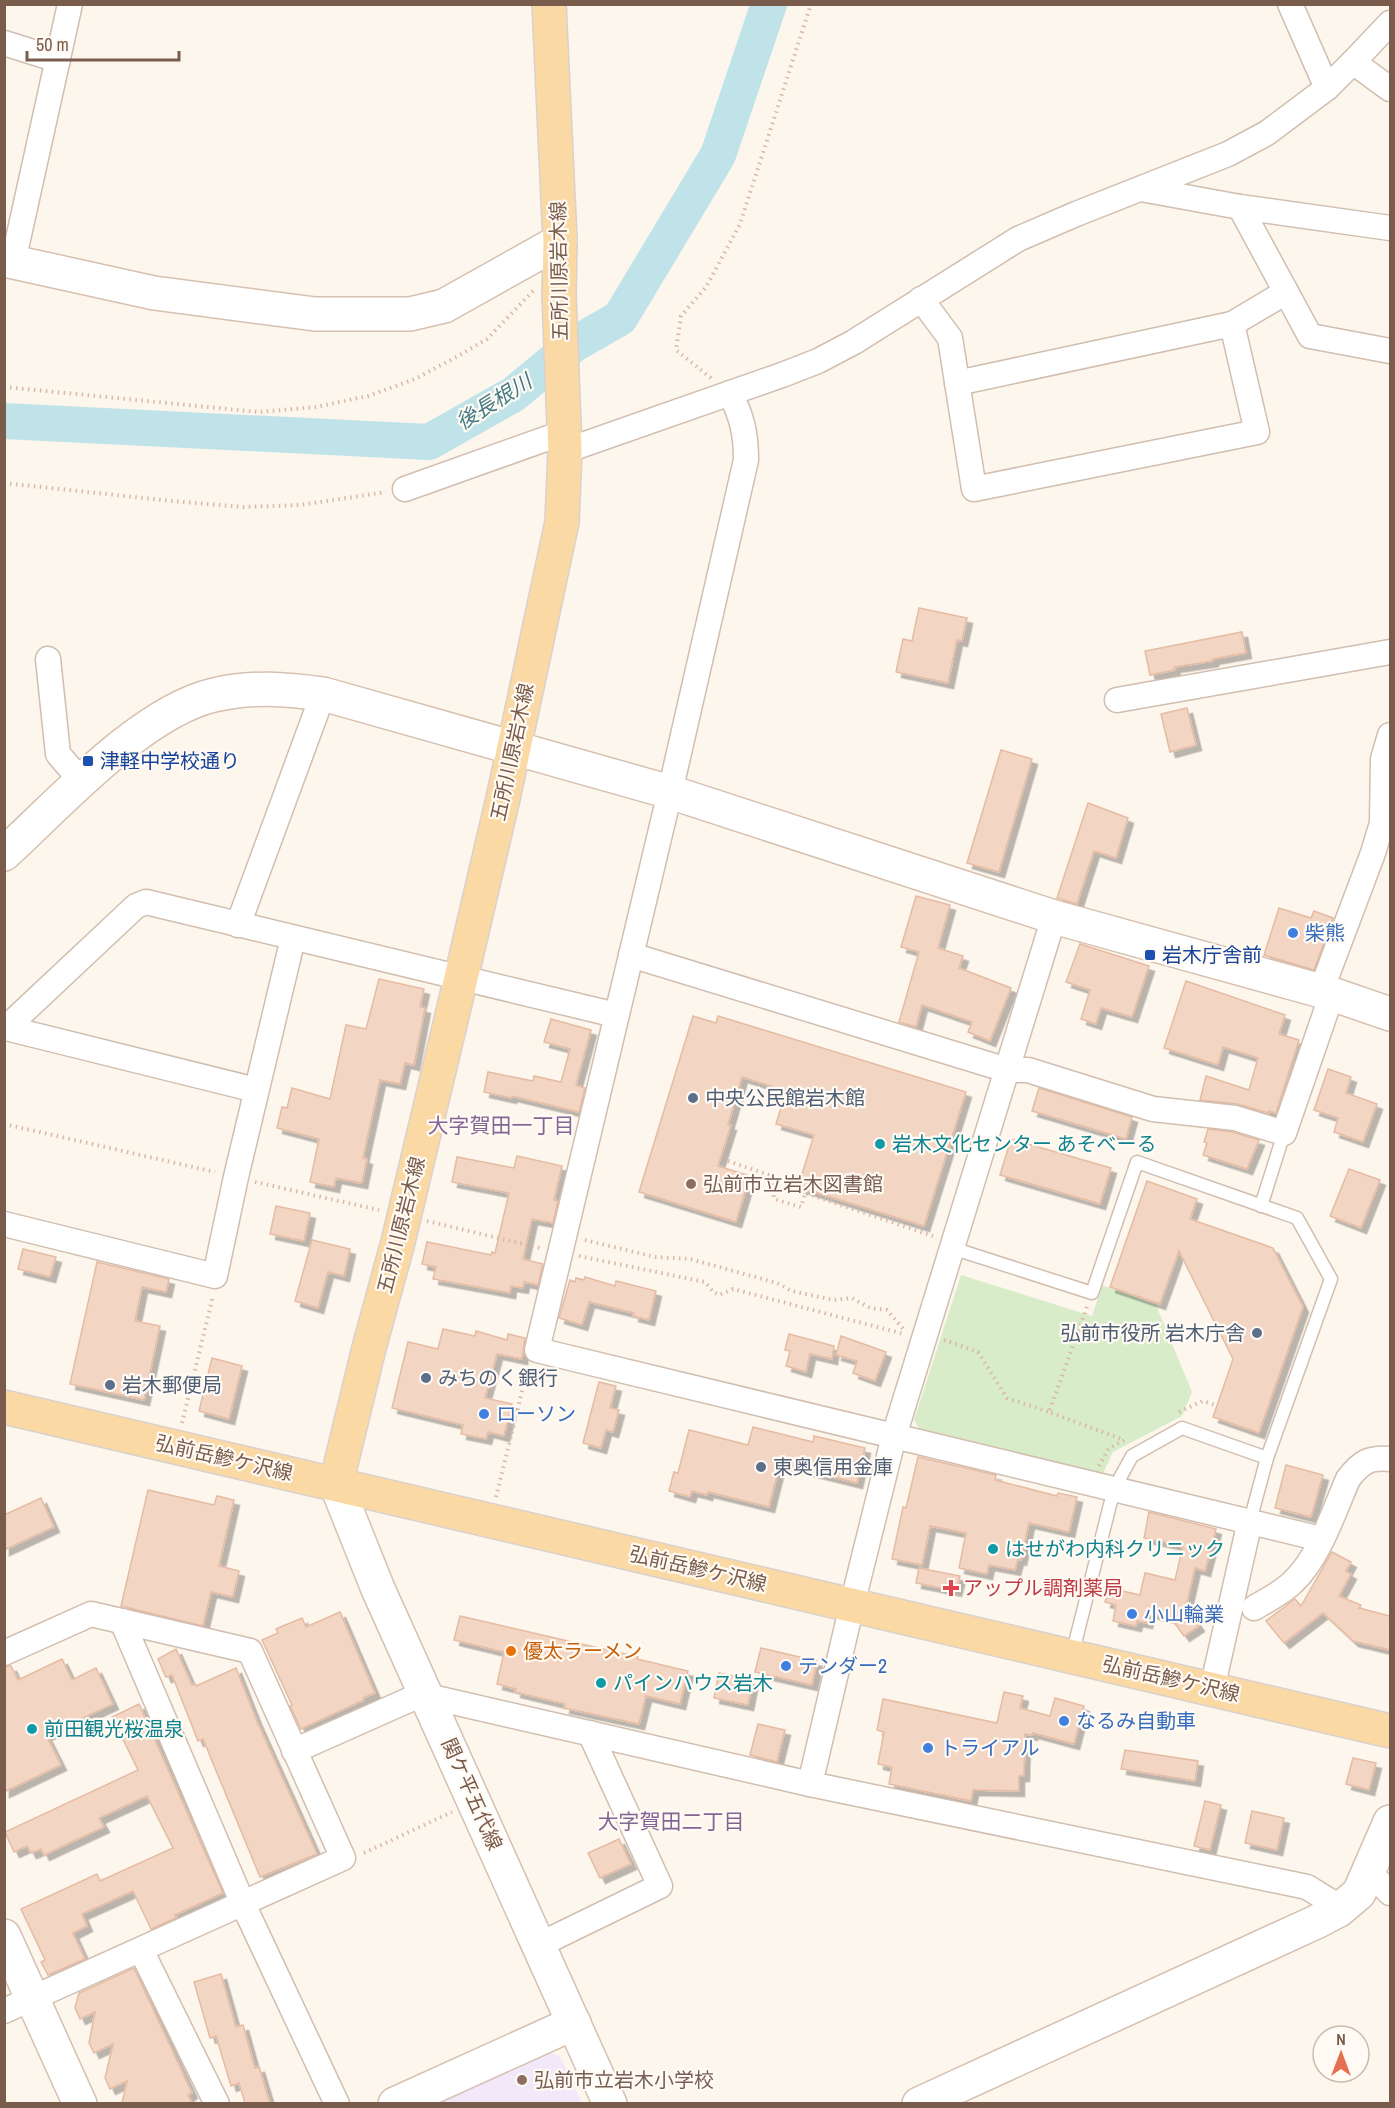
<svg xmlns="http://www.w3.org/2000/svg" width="1395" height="2108" viewBox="0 0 1395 2108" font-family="'Archivo Narrow','Noto Sans JP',sans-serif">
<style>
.education{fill:#f3e8fa}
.green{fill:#d8ecc9}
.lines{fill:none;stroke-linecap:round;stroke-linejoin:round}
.river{stroke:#bfe3e8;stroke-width:36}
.building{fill:#f3d5c3;stroke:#e6bba3;stroke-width:1.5;filter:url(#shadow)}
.lane-casing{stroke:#d1beb0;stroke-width:15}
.street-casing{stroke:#d1beb0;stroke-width:27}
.secondary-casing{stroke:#d6c0b0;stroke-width:36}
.primary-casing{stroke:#dad1cd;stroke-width:36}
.path{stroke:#d9b8a5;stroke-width:4;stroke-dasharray:1.5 4.5;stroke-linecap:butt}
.lane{stroke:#fff;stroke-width:12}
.street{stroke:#fff;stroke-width:24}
.secondary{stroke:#fff;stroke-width:33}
.primary{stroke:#fbd9a5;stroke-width:33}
.transit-dot{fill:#1a4fb4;stroke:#fffaf3;stroke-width:2}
.shop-dot{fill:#3f7fe0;stroke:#fffaf3;stroke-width:2}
.service-dot{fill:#5c6f8a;stroke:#fffaf3;stroke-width:2}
.culture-dot{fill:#0f9aa8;stroke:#fffaf3;stroke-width:2}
.education-dot{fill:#8d6e63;stroke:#fffaf3;stroke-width:2}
.health-dot{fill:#e0444e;stroke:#fffaf3;stroke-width:2}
.food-dot{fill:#e8710a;stroke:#fffaf3;stroke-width:2}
.labels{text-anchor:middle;stroke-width:4.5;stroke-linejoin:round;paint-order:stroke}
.street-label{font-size:20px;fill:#7a5c4d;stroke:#fffaf3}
.transit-label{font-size:20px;fill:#164399;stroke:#fffaf3;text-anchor:start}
.shop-label{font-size:20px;fill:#366cbe;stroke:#fffaf3;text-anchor:start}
.service-label{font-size:20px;fill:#4e5e75;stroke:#fffaf3;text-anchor:start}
.culture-label{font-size:20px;fill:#0d838f;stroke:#fffaf3;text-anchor:start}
.education-label{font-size:20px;fill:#785e54;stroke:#fffaf3;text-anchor:start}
.health-label{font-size:20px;fill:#be3a42;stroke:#fffaf3;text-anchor:start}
.food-label{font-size:20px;fill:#c56008;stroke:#fffaf3;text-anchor:start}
.water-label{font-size:21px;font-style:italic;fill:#437c86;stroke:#fffaf3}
.neighbourhood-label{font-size:21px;fill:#846695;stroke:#fffaf3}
</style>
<defs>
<filter id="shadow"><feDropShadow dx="5.5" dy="5.5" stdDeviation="0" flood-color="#0004"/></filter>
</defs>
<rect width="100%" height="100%" fill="#fdf6ec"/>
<path class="education" d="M 539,2050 L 560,2056 L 582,2103 L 421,2104 Z"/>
<path class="green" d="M 961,1275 L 1092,1316 L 1102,1285 L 1156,1305 L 1192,1392 L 1182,1416 L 1113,1452 L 1102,1476 L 921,1432 L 914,1420 Z"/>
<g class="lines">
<path class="river" d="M 4,421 L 429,442 L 514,394 L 573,345 L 620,318 L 718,155 L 769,4"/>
</g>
<g class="building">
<path d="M 919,608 L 967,618 L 962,641 L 957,640 L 948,683 L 896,672 L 903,639 L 912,641 Z"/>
<path d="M 1242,632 L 1246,653 L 1213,659 L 1213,661 L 1174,667 L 1175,670 L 1150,675 L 1145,651 Z"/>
<path d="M 1187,708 L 1196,745 L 1170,752 L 1161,714 Z"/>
<path d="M 1001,750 L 1032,759 L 999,872 L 967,863 Z"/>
<path d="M 1088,803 L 1128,818 L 1116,858 L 1094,851 L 1077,904 L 1057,898 Z"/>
<path d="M 916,896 L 950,905 L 938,948 L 963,956 L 959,968 L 1011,988 L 990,1041 L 968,1032 L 972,1022 L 922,1005 L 916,1027 L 899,1022 L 919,952 L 901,947 Z"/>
<path d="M 1279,908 L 1311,918 L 1314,911 L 1333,918 L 1314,970 L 1264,955 Z"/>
<path d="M 1080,944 L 1149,966 L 1132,1017 L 1101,1008 L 1096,1024 L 1081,1019 L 1090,990 L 1066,982 Z"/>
<path d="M 379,979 L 424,989 L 420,1007 L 425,1008 L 414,1065 L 405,1063 L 400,1084 L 380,1080 L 363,1158 L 367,1159 L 362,1183 L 336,1178 L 334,1187 L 310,1182 L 319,1139 L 277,1128 L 282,1107 L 287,1108 L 292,1088 L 330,1099 L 346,1025 L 366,1029 Z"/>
<path d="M 1186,981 L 1285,1015 L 1279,1034 L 1299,1040 L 1276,1113 L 1269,1111 L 1269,1113 L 1237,1104 L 1200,1100 L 1206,1076 L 1249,1090 L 1258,1058 L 1223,1047 L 1218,1065 L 1164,1048 Z"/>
<path d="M 693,1016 L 716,1023 L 718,1016 L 966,1092 L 924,1226 L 798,1187 L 814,1135 L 776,1124 L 786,1091 L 742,1077 L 728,1125 L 731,1125 L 718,1166 L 750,1176 L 736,1222 L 639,1192 Z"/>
<path d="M 551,1019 L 591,1030 L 576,1085 L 585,1088 L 579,1112 L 512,1096 L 511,1098 L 484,1092 L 488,1072 L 533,1081 L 534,1076 L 561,1082 L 570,1049 L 544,1042 Z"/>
<path d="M 1328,1069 L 1351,1077 L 1346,1093 L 1377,1104 L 1363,1142 L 1334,1132 L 1338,1118 L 1314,1110 Z"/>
<path d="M 1039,1088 L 1132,1117 L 1126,1139 L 1032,1111 Z"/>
<path d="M 1208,1129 L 1232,1132 L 1259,1140 L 1247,1169 L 1203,1155 L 1207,1143 L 1204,1142 Z"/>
<path d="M 1011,1139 L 1111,1168 L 1100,1204 L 1000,1175 Z"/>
<path d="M 517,1156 L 562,1166 L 554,1200 L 558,1201 L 553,1223 L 532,1219 L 523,1259 L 543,1264 L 538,1285 L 524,1282 L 523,1288 L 511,1286 L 510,1293 L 433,1279 L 436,1267 L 422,1264 L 427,1242 L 491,1255 L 492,1252 L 495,1253 L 509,1193 L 452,1182 L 457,1157 L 514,1168 Z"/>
<path d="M 1349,1169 L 1380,1180 L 1361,1228 L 1330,1216 Z"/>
<path d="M 1147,1181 L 1197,1199 L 1190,1219 L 1273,1248 L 1303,1307 L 1259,1433 L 1213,1417 L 1233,1359 L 1179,1251 L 1160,1304 L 1110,1287 Z"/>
<path d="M 276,1206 L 310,1213 L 304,1241 L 270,1234 Z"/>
<path d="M 312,1240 L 350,1249 L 344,1276 L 328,1272 L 318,1308 L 295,1301 Z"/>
<path d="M 23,1249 L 56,1257 L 50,1277 L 18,1269 Z"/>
<path d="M 97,1262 L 169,1279 L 166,1292 L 142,1287 L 135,1321 L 160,1326 L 144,1400 L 70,1384 Z"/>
<path d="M 585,1277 L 615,1286 L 616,1281 L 656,1291 L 649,1320 L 633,1316 L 634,1313 L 589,1302 L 582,1325 L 559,1318 L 570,1280 L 575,1282 L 576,1278 L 584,1280 Z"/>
<path d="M 443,1329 L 475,1336 L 476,1331 L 507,1340 L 508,1334 L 525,1338 L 522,1359 L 497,1354 L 485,1398 L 512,1404 L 504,1436 L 488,1432 L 486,1439 L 461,1434 L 463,1425 L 392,1408 L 408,1342 L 438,1349 Z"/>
<path d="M 789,1334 L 834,1346 L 832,1359 L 810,1354 L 806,1372 L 786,1366 L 790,1351 L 785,1350 Z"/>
<path d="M 841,1336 L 886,1352 L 875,1381 L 853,1373 L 857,1361 L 836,1355 Z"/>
<path d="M 212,1358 L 242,1366 L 229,1419 L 199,1411 Z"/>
<path d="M 599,1382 L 616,1386 L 610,1408 L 619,1410 L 613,1432 L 606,1430 L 601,1448 L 583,1443 Z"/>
<path d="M 753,1427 L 813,1442 L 814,1436 L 865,1448 L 857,1483 L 780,1464 L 769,1507 L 708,1492 L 707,1495 L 692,1491 L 690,1497 L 669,1491 L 674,1472 L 678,1473 L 689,1430 L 748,1445 Z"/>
<path d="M 918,1457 L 996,1475 L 995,1480 L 1057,1496 L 1058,1493 L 1077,1497 L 1069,1532 L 1029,1523 L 1021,1560 L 1018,1559 L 1015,1570 L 989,1565 L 987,1574 L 959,1568 L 966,1533 L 930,1526 L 922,1565 L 892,1559 L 903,1507 L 906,1508 Z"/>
<path d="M 1286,1465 L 1323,1475 L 1311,1517 L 1275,1508 Z"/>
<path d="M 148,1490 L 214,1505 L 217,1496 L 234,1500 L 219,1566 L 239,1571 L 233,1597 L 211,1592 L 203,1626 L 121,1606 Z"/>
<path d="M 41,1498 L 54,1527 L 4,1550 L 4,1515 Z"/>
<path d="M 1149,1512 L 1216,1529 L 1205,1571 L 1195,1568 L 1186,1607 L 1199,1626 L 1184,1636 L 1171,1618 L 1149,1613 L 1147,1623 L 1137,1621 L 1136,1626 L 1113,1621 L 1116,1605 L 1105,1602 L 1109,1588 L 1140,1595 L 1145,1573 L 1175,1580 L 1183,1546 L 1144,1538 Z"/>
<path d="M 1332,1552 L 1351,1562 L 1346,1571 L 1351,1574 L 1339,1596 L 1361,1605 L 1359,1608 L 1390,1616 L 1390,1650 L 1353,1641 L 1323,1613 L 1284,1643 L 1266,1621 L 1295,1599 L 1301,1606 Z"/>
<path d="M 919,1568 L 960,1576 L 956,1591 L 916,1583 Z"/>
<path d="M 340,1612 L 375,1693 L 363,1698 L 364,1700 L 301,1729 L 290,1706 L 292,1705 L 262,1640 L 278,1633 L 276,1629 L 302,1618 L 306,1627 Z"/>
<path d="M 460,1616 L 638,1657 L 637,1659 L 688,1671 L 680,1704 L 646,1696 L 639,1724 L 564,1708 L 565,1704 L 515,1692 L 516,1689 L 497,1684 L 504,1652 L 454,1640 Z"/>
<path d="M 761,1648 L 817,1661 L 812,1685 L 755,1672 Z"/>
<path d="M 176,1649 L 192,1685 L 195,1684 L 196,1686 L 236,1668 L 256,1719 L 317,1854 L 260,1877 L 203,1739 L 198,1741 L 172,1675 L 166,1677 L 158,1659 Z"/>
<path d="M 62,1659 L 72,1680 L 96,1668 L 113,1704 L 46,1735 L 61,1765 L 4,1792 L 4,1667 L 11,1666 L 18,1680 Z"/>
<path d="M 719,1673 L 753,1680 L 748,1705 L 714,1698 Z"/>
<path d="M 1004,1692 L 1023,1696 L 1020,1708 L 1050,1716 L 1055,1698 L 1084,1706 L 1074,1744 L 1033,1733 L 1032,1735 L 1025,1734 L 1024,1776 L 1019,1776 L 1019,1791 L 973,1790 L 971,1801 L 889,1784 L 892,1767 L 878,1764 L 884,1732 L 877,1730 L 883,1699 L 997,1723 Z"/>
<path d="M 139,1704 L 223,1893 L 175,1915 L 176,1918 L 151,1929 L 133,1891 L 82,1914 L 87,1926 L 73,1933 L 85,1959 L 48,1975 L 41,1962 L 45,1960 L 21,1909 L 97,1874 L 100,1881 L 173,1848 L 147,1796 L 99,1818 L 104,1827 L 44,1855 L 41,1849 L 31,1853 L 27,1846 L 14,1852 L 5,1832 L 138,1770 L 112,1717 Z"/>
<path d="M 758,1724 L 785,1730 L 777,1762 L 750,1755 Z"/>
<path d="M 1125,1750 L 1198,1761 L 1195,1781 L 1121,1769 Z"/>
<path d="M 1353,1758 L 1376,1763 L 1369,1790 L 1346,1784 Z"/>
<path d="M 1205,1801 L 1221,1805 L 1210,1850 L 1194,1846 Z"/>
<path d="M 1252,1811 L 1284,1818 L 1277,1850 L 1245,1843 Z"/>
<path d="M 619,1839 L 631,1864 L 600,1878 L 588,1853 Z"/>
<path d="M 134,1968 L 192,2093 L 188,2095 L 192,2103 L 122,2103 L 127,2081 L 110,2089 L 105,2078 L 113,2044 L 94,2053 L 89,2043 L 95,2012 L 80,2019 L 75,2008 L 79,1993 Z"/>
<path d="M 221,1974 L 236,2027 L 243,2025 L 255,2068 L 259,2067 L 270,2103 L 245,2103 L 239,2083 L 231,2086 L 216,2036 L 210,2038 L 194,1982 Z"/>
</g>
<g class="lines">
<g class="lane-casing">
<g id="lane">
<path d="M 1261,1206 L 1284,1133"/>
<path d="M 952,1248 L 1092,1293 L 1137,1162 L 1297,1218 L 1331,1279 L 1267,1458 L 1250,1521"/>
<path d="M 1072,1655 L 1114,1489 L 1132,1456 L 1182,1428 L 1267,1458"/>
</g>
</g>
<g class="street-casing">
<g id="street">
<path d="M 1290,4 L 1327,88"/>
<path d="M 1390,23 L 1353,62 L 1390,89"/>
<path d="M 4,43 L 58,60"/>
<path d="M 1141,189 L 1240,207 L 1390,228"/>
<path d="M 1240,207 L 1310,336 L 1390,351"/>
<path d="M 13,262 L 70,4"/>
<path d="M 921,299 L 950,338 L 974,489 L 1257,432 L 1232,324"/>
<path d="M 957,383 L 1232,324 L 1286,292"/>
<path d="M 730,393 C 742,417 746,433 746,460 L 670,792 L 537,1350 L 1321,1539"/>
<path d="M 565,451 L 782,375 L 818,361 L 854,342 L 1018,239 L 1076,214 L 1228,154 L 1267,133 L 1327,88 L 1353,62"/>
<path d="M 405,489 L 565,432"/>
<path d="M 48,659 L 58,754 L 82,782"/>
<path d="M 1117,700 L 1390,652"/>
<path d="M 238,925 L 323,694"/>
<path d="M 631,955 L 1007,1070 L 1028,1070 L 1153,1109 L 1235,1118 L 1284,1133 L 1332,994"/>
<path d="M 1321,991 L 1373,853 L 1382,823 L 1383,759 L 1390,735"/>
<path d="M 4,1026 L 6,1028 L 256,1090"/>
<path d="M 6,1028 L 136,906 L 146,902 L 616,1015"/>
<path d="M 4,1224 L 215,1276 L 236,1177 L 293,938"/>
<path d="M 1254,1608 C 1267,1600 1282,1593 1293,1582 C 1319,1558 1334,1511 1348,1479 C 1361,1462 1369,1457 1390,1459"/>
<path d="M 122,1621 L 243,1904 L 337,2104"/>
<path d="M 4,1653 L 91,1614 L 250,1651 L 343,1858 L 4,2011"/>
<path d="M 1212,1689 L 1250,1521"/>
<path d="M 294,1751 L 411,1699 L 427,1696 L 810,1784 L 1307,1887 L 1328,1900 L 1339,1910"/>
<path d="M 810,1784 L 852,1605 L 894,1436 L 1054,917"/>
<path d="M 1369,1872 L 1390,1893"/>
<path d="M 539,1945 L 660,1886 L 590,1733"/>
<path d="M 141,1950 L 217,2104"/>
</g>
</g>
<g class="secondary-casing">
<g id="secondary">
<path d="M 4,260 L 154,293 L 315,314 L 410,314 L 444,306 L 560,241"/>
<path d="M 4,854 C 59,804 141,712 214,695 C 251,686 286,689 323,694 L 670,792 L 1054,917 L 1332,994 L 1390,1014"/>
<path d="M 336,1484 L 378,1589 L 610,2104"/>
<path d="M 4,1936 L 80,2104"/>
<path d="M 395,2104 L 574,2023"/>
<path d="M 919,2104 L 1316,1922 L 1339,1910 L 1359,1893 L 1390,1822"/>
</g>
</g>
<g class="primary-casing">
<g id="primary">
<path d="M 4,1407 L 1390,1731"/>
<path d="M 336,1484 L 369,1348 L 398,1242 L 461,978 L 504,794 L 562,522 L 565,451 L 559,295 L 560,241 L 549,4"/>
</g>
</g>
<g class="path">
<path d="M 711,378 L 676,350 L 681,316 L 706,287 L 740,224 L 811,4"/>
<path d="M 4,387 L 259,412 L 316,407 L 368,396 L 415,379 L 458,356 L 487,339 L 534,290"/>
<path d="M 4,483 L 171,501 L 244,507 L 300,505 L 386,492"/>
<path d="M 4,1124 L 215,1172"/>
<path d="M 728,1161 L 772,1176 L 774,1199 L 801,1207 L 805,1193 L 933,1236"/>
<path d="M 255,1182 L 379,1210"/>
<path d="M 427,1221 L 540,1248"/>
<path d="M 585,1240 L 655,1257 L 690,1259 L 777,1283 L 792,1291 L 833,1300 L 852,1298 L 870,1308 L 887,1310 L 905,1331"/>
<path d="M 579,1256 L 705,1282 L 713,1292 L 719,1295 L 733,1289 L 904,1334"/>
<path d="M 1087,1307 L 1049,1412 L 1124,1440"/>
<path d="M 944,1340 L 978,1352 L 1007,1398 L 1049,1412"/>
<path d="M 1179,1412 L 1203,1401 L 1215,1405"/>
<path d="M 182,1423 L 213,1296"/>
<path d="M 1099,1466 L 1109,1448 L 1125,1440"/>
<path d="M 496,1497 L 528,1367"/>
<path d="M 364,1853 L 452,1812"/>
</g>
<use href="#lane" class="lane"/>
<use href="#street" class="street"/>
<use href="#secondary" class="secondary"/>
<use href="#primary" class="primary"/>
</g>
<g class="transit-dot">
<rect x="82" y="755" width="12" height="12" rx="3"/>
<rect x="1144" y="949" width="12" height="12" rx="3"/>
</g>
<g class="shop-dot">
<circle cx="1293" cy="933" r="6"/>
<circle cx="484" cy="1414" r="6"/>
<circle cx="1132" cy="1614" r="6"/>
<circle cx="786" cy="1666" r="6"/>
<circle cx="1064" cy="1721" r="6"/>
<circle cx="928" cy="1748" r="6"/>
</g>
<g class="service-dot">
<circle cx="693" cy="1098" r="6"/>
<circle cx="1257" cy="1333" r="6"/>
<circle cx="426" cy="1378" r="6"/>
<circle cx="110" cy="1385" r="6"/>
<circle cx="761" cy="1467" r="6"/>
</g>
<g class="culture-dot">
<circle cx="880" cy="1144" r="6"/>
<circle cx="993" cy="1549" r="6"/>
<circle cx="601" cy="1683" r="6"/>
<circle cx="32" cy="1729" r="6"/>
</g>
<g class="education-dot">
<circle cx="691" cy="1184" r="6"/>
<circle cx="522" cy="2080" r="6"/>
</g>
<path class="health-dot" d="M948 1579h6v6h6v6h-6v6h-6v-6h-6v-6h6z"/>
<circle class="food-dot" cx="511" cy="1651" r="6"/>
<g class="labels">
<g class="street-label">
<text transform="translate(559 271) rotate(-91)" y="7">五所川原岩木線</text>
<text transform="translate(512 752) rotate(-78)" y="7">五所川原岩木線</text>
<text transform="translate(401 1225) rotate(-76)" y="7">五所川原岩木線</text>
<text transform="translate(224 1458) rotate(13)" y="7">弘前岳鰺ケ沢線</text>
<text transform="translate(698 1569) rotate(13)" y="7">弘前岳鰺ケ沢線</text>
<text transform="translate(1171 1679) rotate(13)" y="7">弘前岳鰺ケ沢線</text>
<text transform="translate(472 1794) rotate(66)" y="7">関ケ平五代線</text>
</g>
<g class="transit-label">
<text x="100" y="768">津軽中学校通り</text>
<text x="1162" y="962">岩木庁舎前</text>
</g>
<g class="shop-label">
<text x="1305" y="940">柴熊</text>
<text x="496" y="1421">ローソン</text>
<text x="1144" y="1621">小山輪業</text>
<text x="798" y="1673">テンダー2</text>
<text x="1076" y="1728">なるみ自動車</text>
<text x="940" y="1755">トライアル</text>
</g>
<g class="service-label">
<text x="705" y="1105">中央公民館岩木館</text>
<text x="1245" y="1340" text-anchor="end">弘前市役所 岩木庁舎</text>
<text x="438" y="1385">みちのく銀行</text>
<text x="122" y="1392">岩木郵便局</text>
<text x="773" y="1474">東奥信用金庫</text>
</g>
<g class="culture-label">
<text x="892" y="1151">岩木文化センター あそべーる</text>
<text x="1005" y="1556">はせがわ内科クリニック</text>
<text x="613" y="1690">パインハウス岩木</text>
<text x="44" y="1736">前田観光桜温泉</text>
</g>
<g class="education-label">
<text x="703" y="1191">弘前市立岩木図書館</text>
<text x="534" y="2087">弘前市立岩木小学校</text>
</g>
<g class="health-label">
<text x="963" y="1595">アップル調剤薬局</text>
</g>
<g class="food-label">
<text x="523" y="1658">優太ラーメン</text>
</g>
<g class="water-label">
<text transform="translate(494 402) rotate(-32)" y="7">後長根川</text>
</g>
<g class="neighbourhood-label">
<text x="501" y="1133">大字賀田一丁目</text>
<text x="671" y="1829">大字賀田二丁目</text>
</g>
</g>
<rect width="1395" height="2108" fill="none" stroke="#7a5c4d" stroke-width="12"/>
<g transform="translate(1341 2054)"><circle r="28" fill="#fffaf3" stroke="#cabbb1" stroke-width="1.5"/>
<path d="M0-4.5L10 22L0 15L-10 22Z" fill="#e76f51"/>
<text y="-9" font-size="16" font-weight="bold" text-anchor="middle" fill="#7a5c4d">N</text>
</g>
<path d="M27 51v9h152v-9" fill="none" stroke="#7a5c4d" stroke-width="3"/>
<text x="36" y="51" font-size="18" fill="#7a5c4d" stroke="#fffaf3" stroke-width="4.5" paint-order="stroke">50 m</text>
</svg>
